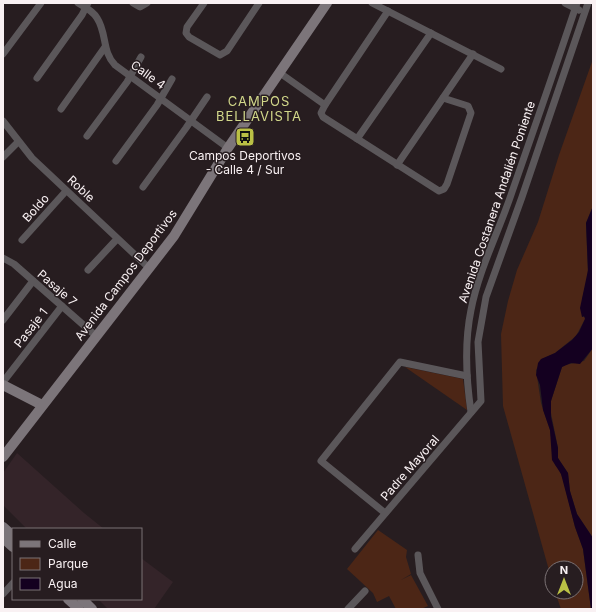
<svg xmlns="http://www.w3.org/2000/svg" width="596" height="612" viewBox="0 0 596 612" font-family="Inter,sans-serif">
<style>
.built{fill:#342429}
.green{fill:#4c2616}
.water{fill:#140020}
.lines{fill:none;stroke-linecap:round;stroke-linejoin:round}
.street{stroke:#5b575a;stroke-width:7}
.secondary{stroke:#7c757a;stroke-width:10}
.labels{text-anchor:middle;stroke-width:3;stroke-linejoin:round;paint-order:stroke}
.street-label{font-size:12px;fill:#f9f1f3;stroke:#271d20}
.poi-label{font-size:12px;fill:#f9f1f3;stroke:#271d20}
.neighbourhood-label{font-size:13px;letter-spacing:1px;fill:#d2d88a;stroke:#271d20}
</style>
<rect width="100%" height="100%" fill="#271d20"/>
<g class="built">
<path d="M 17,453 L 84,513 L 104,529 L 27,529 L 3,505 L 3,473 Z"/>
<path d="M 141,558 L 173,582 L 154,609 L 108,609 L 98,599 L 141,599 Z"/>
</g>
<g class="green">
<path d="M 593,59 L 593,206 L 586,223 L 588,276 L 582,300 L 582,317 L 586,317 L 576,336 L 555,353 L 542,359 L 536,370 L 541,403 L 550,430 L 555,465 L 559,469 L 563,479 L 575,527 L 583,549 L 591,609 L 561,609 L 555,592 L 576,592 L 576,568 L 552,568 L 552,581 L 503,406 L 501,334 L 508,301 L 517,270 L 538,222 L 559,155 Z"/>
<path d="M 593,348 L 593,538 L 577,514 L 570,491 L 568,473 L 558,458 L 558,448 L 551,413 L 551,401 L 562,367 L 565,365 L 584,361 Z"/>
<path d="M 405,367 L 463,379 L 467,410 Z"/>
<path d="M 378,530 L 407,550 L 406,557 L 411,574 L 401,580 L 411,575 L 428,606 L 421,609 L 396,609 L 389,596 L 377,602 L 373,593 L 347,569 Z"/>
</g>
<path class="water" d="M 593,206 L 593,348 L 580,364 L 571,363 L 562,367 L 551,401 L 551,417 L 558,448 L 558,458 L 568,473 L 570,491 L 577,514 L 593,538 L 593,609 L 591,609 L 583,549 L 575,527 L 561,474 L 552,460 L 550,430 L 543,410 L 540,385 L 536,375 L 538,363 L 541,359 L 555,353 L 572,340 L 579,332 L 585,319 L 584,316 L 582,317 L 580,308 L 588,270 L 586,223 Z"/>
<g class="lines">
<g class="street">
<path d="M 78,3 C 85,7 93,11 97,18 C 107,33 102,52 115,65 L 228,148"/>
<path d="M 133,3 L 140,7 L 147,3"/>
<path d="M 204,3 L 187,27 L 186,33 L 189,37 L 220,55 L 227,51 L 259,3"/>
<path d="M 372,3 L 501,69"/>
<path d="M 565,3 L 579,10"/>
<path d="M 388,11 L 325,105 L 321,113 L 323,117 L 439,191 L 444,189 L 447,184 L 471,113 L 468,106 L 443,98"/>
<path d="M 3,54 L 41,3"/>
<path d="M 280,73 L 325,105"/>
<path d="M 37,78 L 82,15 L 88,3"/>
<path d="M 61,109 L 105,47"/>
<path d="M 3,121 L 32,158 L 149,268"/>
<path d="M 87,136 L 127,82 L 141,57"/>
<path d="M 357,139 L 431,33"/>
<path d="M 3,157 L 18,142"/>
<path d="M 116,161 L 157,105 L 172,79"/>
<path d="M 397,165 L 473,54"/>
<path d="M 143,187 L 186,128 L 207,97"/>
<path d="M 22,240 L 66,191"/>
<path d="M 3,258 L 14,264 L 96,336"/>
<path d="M 88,270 L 117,239"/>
<path d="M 3,320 L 33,281"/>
<path d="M 3,382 L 62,306"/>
<path d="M 471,412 C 466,378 464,344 471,310 C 479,269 499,231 512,192 C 534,129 556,66 577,3"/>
<path d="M 385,513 L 321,461 L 400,362 L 467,376"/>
<path d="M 355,549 L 481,401 L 478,342 L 486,297 L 522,197 L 588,3"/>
<path d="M 418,555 L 420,573 L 438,609"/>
<path d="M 3,594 L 13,583"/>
<path d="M 348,609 L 365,591"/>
</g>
<g class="secondary">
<path d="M 3,385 L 42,405"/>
<path d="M 3,457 L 174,236 L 228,148 L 327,3"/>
<path d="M 3,527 L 13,536"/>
<path d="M 3,538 L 13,547"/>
<path d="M 68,599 L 79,609"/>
<path d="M 82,599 L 92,609"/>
</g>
</g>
<defs>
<g id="bus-square" transform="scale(1)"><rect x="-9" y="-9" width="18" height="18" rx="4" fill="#bac045" stroke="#271d20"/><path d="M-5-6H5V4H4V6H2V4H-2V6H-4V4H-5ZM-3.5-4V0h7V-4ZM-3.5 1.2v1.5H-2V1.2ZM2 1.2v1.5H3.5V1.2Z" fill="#111"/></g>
</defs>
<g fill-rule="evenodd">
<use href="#bus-square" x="245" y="137"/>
</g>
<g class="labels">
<g class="street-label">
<text transform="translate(148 75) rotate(36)" y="4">Calle 4</text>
<text transform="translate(81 189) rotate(43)" y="4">Roble</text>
<text transform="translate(497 202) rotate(-71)" y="4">Avenida Costanera Andalién Poniente</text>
<text transform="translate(36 208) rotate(-48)" y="4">Boldo</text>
<text transform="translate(126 275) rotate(-53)" y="4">Avenida Campos Deportivos</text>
<text transform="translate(57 288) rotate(41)" y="4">Pasaje 7</text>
<text transform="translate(31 328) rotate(-52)" y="4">Pasaje 1</text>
<text transform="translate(410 468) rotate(-49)" y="4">Padre Mayoral</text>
</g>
<g class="poi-label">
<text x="245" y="160">Campos Deportivos<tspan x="245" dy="14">- Calle 4 / Sur</tspan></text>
</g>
<g class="neighbourhood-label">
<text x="259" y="106">CAMPOS<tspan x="259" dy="15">BELLAVISTA</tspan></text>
</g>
</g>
<rect width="596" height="612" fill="none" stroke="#f9f1f3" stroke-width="8"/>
<rect x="12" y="528" width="130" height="72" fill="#271d20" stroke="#7b7274"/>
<rect x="20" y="541" width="20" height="6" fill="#7c757a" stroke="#7b7274"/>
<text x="48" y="548" font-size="12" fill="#f9f1f3">Calle</text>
<rect x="20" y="558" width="20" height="12" fill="#4c2616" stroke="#7b7274"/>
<text x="48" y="568" font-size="12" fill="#f9f1f3">Parque</text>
<rect x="20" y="578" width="20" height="12" fill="#140020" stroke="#7b7274"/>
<text x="48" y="588" font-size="12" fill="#f9f1f3">Agua</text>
<g transform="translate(564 580)"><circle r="19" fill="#271d20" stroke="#7b7274"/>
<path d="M0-3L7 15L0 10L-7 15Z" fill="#bac045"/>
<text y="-6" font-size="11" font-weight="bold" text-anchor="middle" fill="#f9f1f3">N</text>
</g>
</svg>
